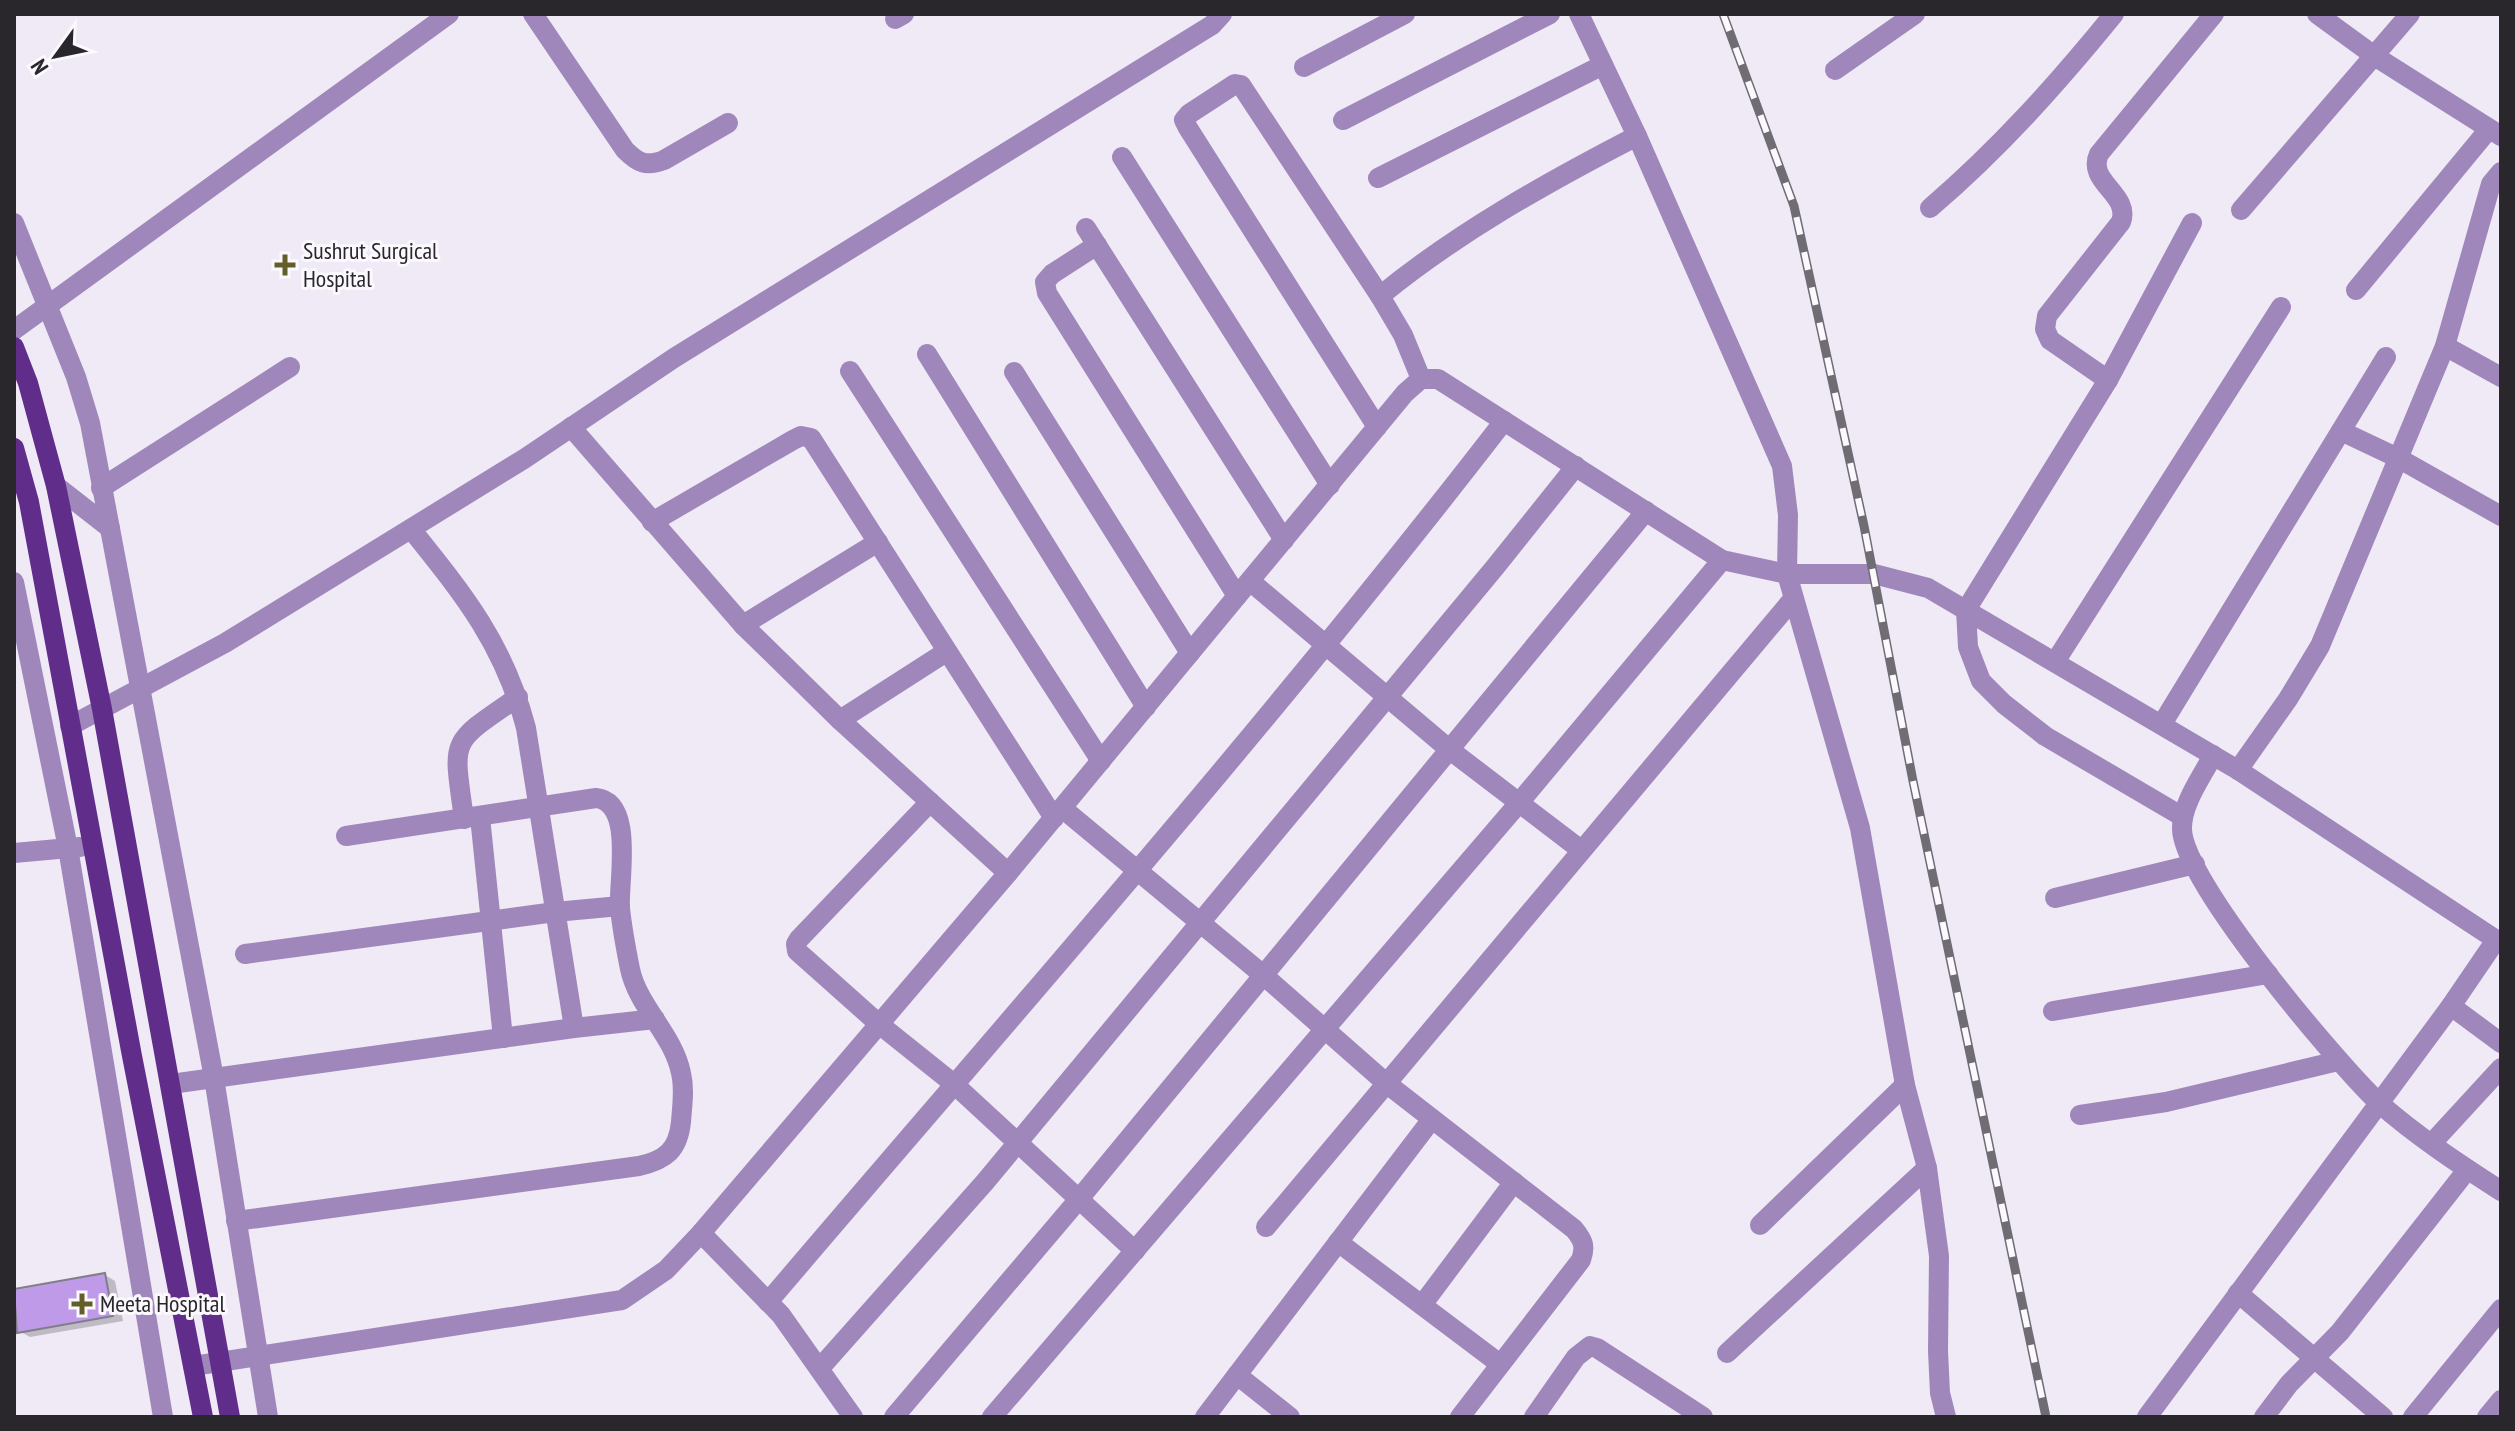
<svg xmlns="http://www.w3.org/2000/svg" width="2515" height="1431" viewBox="0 0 2515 1431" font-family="'PT Sans Narrow',sans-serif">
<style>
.shadow{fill:#0003}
.building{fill:#bf9ae9;stroke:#827e88;stroke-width:2}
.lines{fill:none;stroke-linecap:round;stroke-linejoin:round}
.minor{stroke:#9f87bb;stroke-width:20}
.major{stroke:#602d8b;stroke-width:20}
.rail-casing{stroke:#6f6c73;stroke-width:9}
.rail{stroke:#fbf9fd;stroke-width:6;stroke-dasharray:18;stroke-linecap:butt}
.poi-dot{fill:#645c29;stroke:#fbf9fd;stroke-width:3}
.labels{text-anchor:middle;stroke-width:6;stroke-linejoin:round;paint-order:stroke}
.poi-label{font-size:24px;fill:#29272b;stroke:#fbf9fd;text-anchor:start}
</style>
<rect width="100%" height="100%" fill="#efeaf5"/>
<path class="shadow" d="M 105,1275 L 115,1281 L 123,1321 L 30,1337 L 19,1331 L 14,1291 Z"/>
<path class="building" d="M 105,1273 L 113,1316 L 17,1333 L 14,1289 Z"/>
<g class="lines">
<g class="minor">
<path d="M 533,14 L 625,150 C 638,163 646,167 664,160 L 728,123"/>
<path d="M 1579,14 L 1637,136 L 1782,466 L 1788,515 L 1787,574 L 1860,828 L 1905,1085 L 1927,1168 L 1939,1256 L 1938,1351 L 1940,1393 L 1946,1417"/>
<path d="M 2317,14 L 2376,57 L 2501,136"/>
<path d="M 895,19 L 904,14"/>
<path d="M 1304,67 L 1405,14"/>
<path d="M 1835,70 L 1915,14"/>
<path d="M 1343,120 L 1550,14"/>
<path d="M 1122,157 L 1330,485"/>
<path d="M 1378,178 L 1603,65"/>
<path d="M 1930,208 C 1999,149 2057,84 2114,14"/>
<path d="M 2241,210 L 2410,14"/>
<path d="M 14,223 L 76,377 L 90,423 L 214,1078 L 268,1417"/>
<path d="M 1086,228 L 1284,540"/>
<path d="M 1097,245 L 1052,274 L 1045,282 L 1047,293 L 1237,596"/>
<path d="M 2356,290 L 2489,129"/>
<path d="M 1380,296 C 1458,232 1548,182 1637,136"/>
<path d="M 14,330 L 449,14"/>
<path d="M 2445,346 L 2501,377"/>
<path d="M 927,354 L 1146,707"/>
<path d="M 850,371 L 1101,761"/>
<path d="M 1014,372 L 1190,653"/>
<path d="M 2108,380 L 2050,340 L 2045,329 L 2047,316 L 2121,222 C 2131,194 2086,182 2099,154 L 2214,14"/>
<path d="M 571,427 L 743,625 L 840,720 L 1008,873"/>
<path d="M 1377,427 L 1188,128 L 1184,120 L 1189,114 L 1235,84 L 1241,85 L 1380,296 L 1403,335 L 1421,379"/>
<path d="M 2341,431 L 2398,458 L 2501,516"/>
<path d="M 56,486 L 110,528"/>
<path d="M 101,488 L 290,367"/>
<path d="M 652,522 L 793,440 L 801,436 L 811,438 L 1054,818"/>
<path d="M 411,529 C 464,595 504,644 526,728 L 574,1028"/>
<path d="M 1250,581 L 1450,750 L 1581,850"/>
<path d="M 14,582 L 68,848 L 163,1417"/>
<path d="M 743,625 L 878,542"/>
<path d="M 2055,662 L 2281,307"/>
<path d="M 840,720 L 946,652"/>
<path d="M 2162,724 L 2386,357"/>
<path d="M 70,726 L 225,643 L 524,459 L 674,358 L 1212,25 L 1222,14"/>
<path d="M 2213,755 C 2202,777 2182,803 2182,828 C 2181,879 2337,1063 2378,1102 C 2415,1135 2459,1164 2501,1191"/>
<path d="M 2238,770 L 2288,699 L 2320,646 L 2445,346 L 2491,184 L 2501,172"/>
<path d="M 930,802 L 799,939 L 796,944 L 797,951 L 879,1024 L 954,1084 L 1135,1251"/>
<path d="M 1062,808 L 1262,974 L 1386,1083 L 1574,1229 C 1583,1240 1586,1246 1581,1260 L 1460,1417"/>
<path d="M 480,817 L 503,1038"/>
<path d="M 2183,817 L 2045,736 L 2004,704 L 1981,681 L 1968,647 L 1966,610 L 2108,380 L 2192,223"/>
<path d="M 464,819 C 453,737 448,745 518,697"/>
<path d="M 14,853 L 80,847"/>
<path d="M 2055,898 L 2195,864"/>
<path d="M 245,954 L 555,912 L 620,906"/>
<path d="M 2451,1006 L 2501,1043"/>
<path d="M 2053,1011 L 2268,974"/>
<path d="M 171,1084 L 574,1028 L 655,1019"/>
<path d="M 2080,1115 L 2166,1102 L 2338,1061"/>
<path d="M 2432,1143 L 2501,1068"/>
<path d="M 236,1221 L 639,1166 C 666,1160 678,1150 681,1122 C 682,1106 685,1090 681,1073 C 673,1034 638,1007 630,969 C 626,949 622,928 620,908 C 618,881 635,802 596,798 L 346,836"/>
<path d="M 1760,1225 L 1905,1085"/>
<path d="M 1266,1227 L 1793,599"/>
<path d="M 701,1233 L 781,1315 L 853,1417"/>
<path d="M 1338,1242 L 1500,1364"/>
<path d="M 2238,1293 L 2383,1417"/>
<path d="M 768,1302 C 1016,1011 1270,724 1504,421"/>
<path d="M 1422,1305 L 1514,1182"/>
<path d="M 1727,1353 L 1927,1168"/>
<path d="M 193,1366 L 622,1300 L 666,1270 L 701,1233 L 1008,873 L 1405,393 L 1421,379 L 1438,379 L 1722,560 L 1787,574 L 1874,574 L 1928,588 L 2238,770 L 2501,943"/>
<path d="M 820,1368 L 985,1182 L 1496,566 L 1576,466"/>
<path d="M 1237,1375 L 1290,1417"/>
<path d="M 894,1417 L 1079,1199 L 1646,511"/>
<path d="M 992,1417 L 1518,804 L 1722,560"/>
<path d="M 1205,1417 L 1432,1119"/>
<path d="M 1534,1417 L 1576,1357 L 1590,1346 L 1597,1348 L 1703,1417"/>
<path d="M 2147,1417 L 2451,1006 L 2496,940"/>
<path d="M 2264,1417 L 2289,1384 L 2340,1332 L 2467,1170"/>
<path d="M 2413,1417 L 2501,1309"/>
<path d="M 2487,1417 L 2501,1400"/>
</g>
<g class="major">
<path d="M 14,347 L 28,383 L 56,486 L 102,709 L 230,1417"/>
<path d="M 14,448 L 29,502 L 132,1056 L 203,1417"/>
</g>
<g class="rail-casing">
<path id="rail" d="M 1723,14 L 1794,206 L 1864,526 L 1913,781 L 2046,1417"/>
</g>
<use href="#rail" class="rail"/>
</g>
<g class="poi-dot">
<path d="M281 253h8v8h8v8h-8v8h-8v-8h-8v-8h8z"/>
<path d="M78 1292h8v8h8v8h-8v8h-8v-8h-8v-8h8z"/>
</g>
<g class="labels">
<g class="poi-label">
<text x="303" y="259">Sushrut Surgical<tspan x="303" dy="28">Hospital</tspan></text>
<text x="100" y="1312">Meeta Hospital</text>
</g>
</g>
<rect width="2515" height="1431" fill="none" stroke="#29272b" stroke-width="32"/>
<g transform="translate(56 56) rotate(237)" stroke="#fbf9fd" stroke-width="6" paint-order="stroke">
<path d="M0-6L14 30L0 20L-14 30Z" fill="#29272b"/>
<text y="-12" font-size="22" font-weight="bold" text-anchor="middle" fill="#29272b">N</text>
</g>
</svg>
